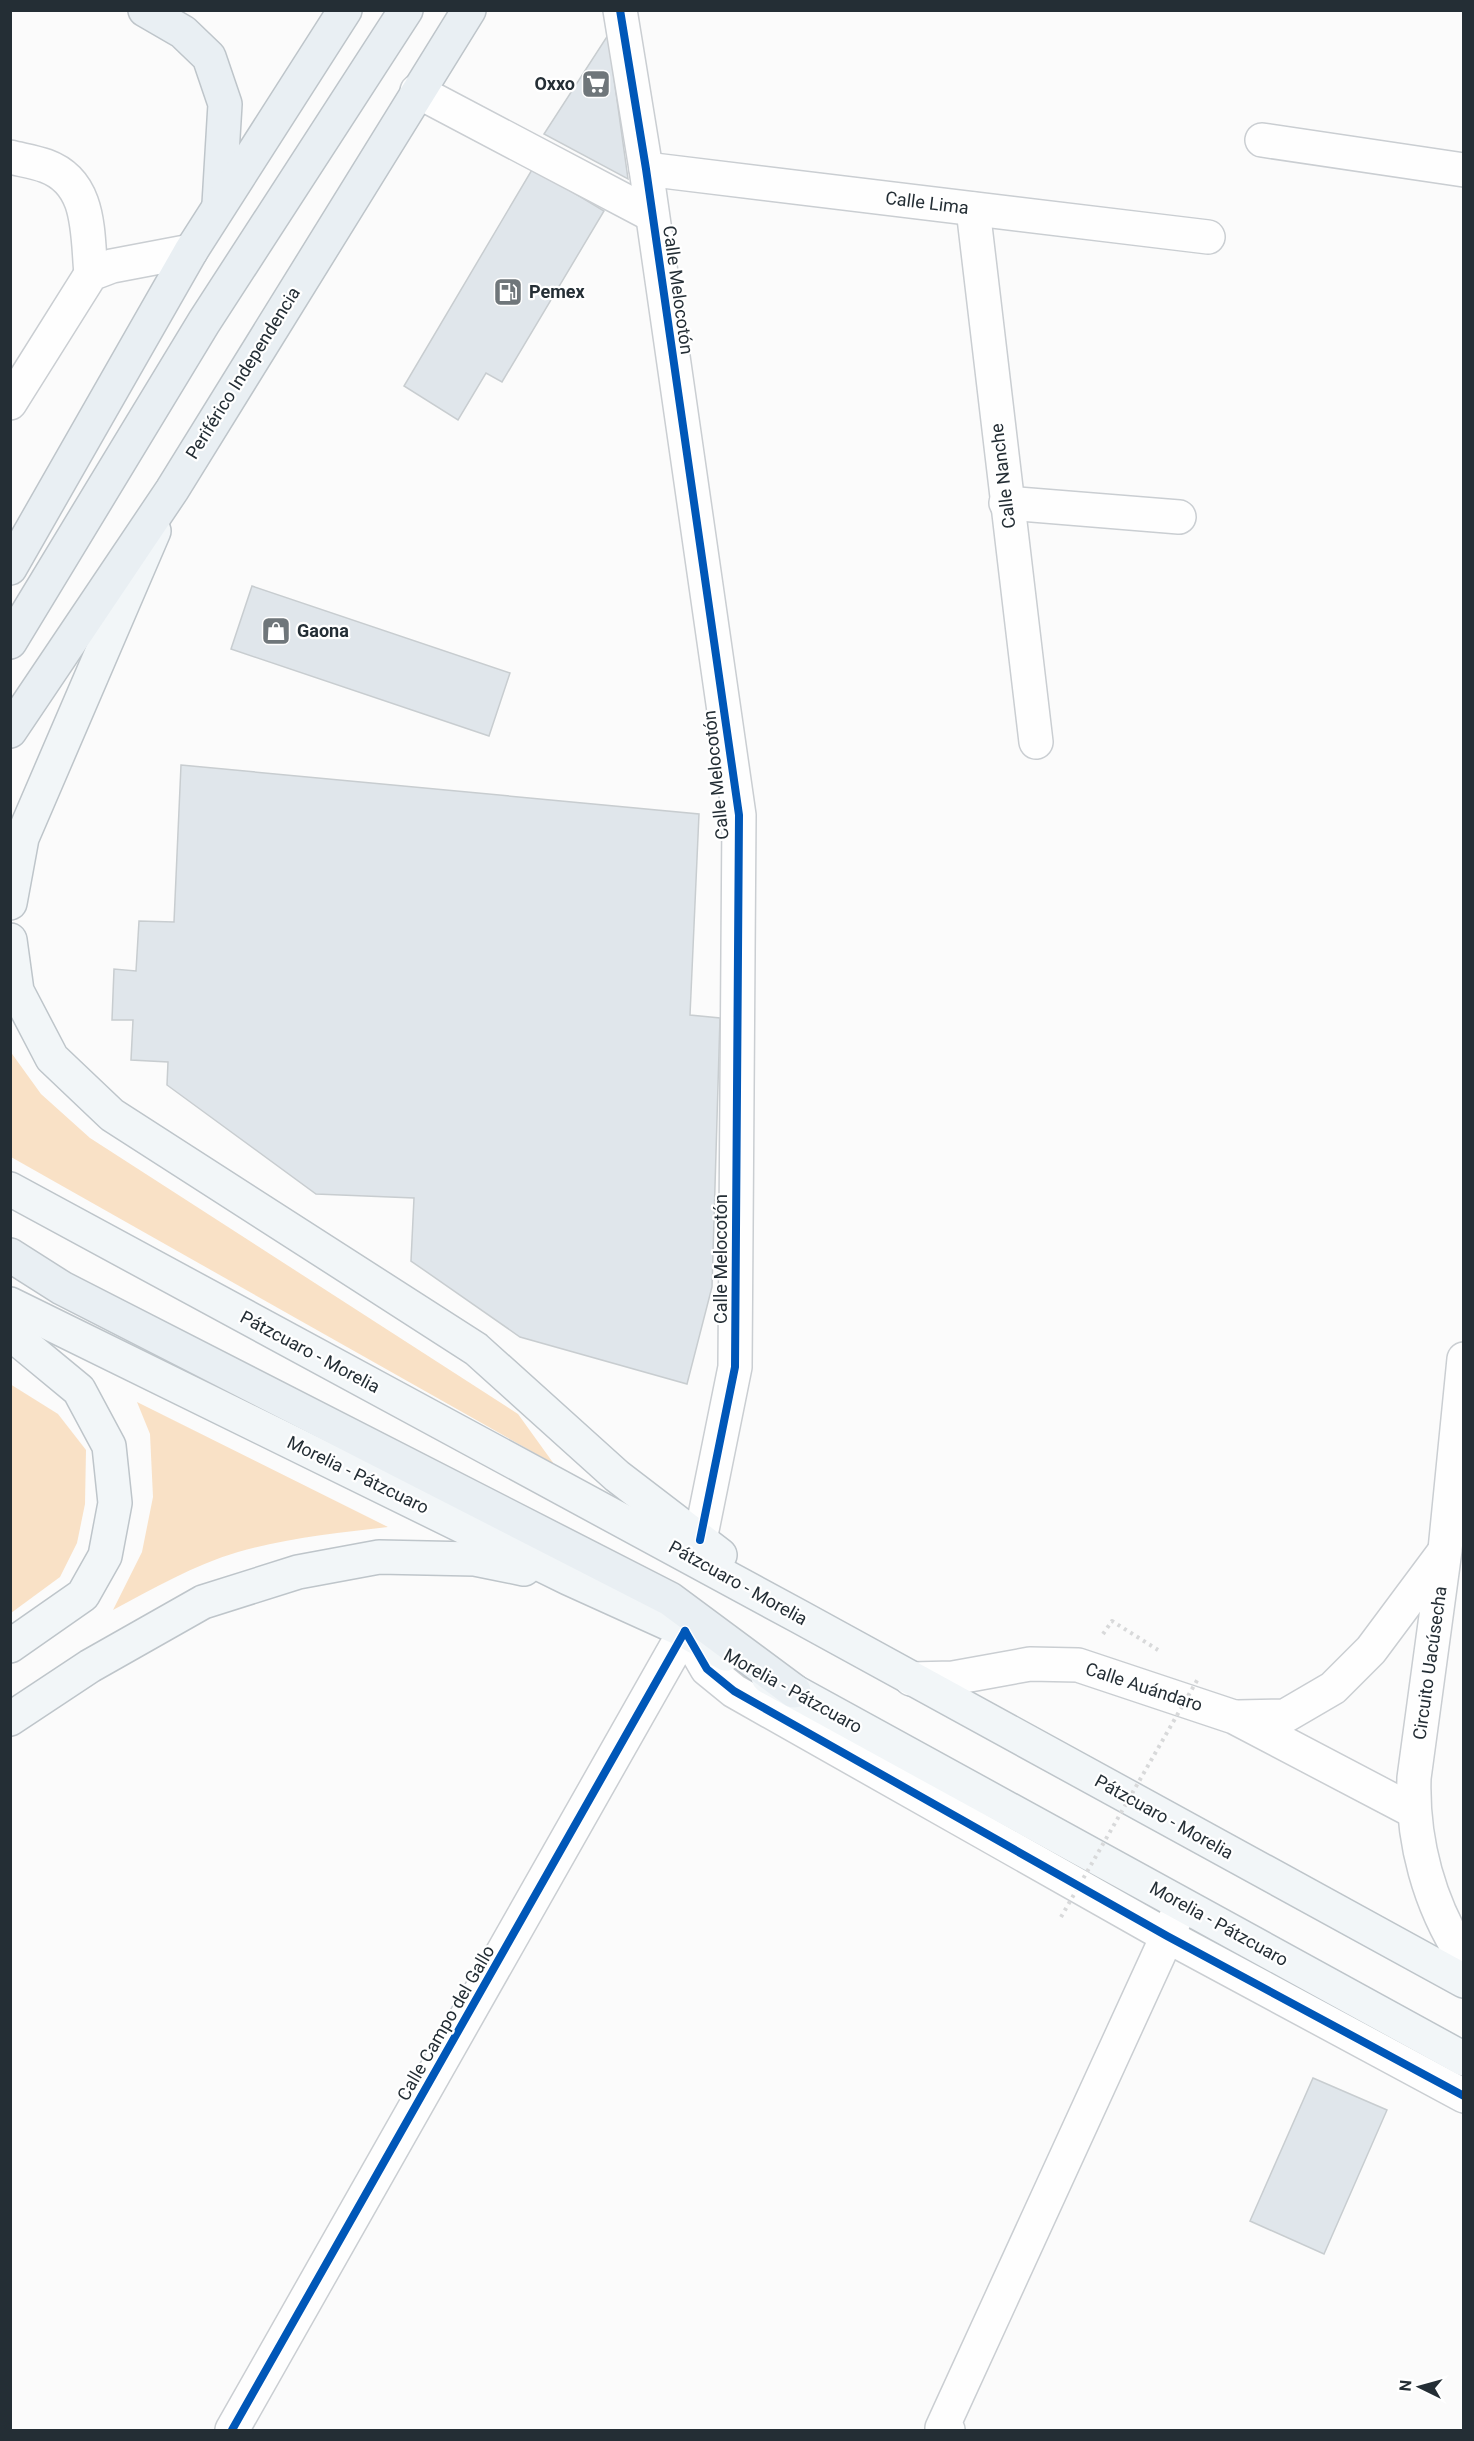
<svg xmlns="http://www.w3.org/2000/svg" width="1474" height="2441" viewBox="0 0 1474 2441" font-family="Roboto,sans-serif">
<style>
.green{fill:#f9e1c6}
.building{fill:#e0e6eb;stroke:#c8cdd0;stroke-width:1.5}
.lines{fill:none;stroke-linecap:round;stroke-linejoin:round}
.minor-casing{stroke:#caced2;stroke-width:36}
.major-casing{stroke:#bec5ca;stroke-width:36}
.highway-casing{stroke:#bec5ca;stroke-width:36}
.path{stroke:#d8d9da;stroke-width:4;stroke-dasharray:3 4.5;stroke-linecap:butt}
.minor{stroke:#fefefe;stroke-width:33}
.major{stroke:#f2f6f8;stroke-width:33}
.highway{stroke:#e9eff3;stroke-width:33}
.path-bridge{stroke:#d8d9da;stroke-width:4;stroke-dasharray:3 4.5;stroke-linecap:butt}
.cycleway-casing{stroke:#fff;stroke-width:11}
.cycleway{stroke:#0057b8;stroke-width:8}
.labels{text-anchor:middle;stroke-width:4.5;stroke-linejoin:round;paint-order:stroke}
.poi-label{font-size:18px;font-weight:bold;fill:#242e35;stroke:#fff;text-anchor:start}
.street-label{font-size:18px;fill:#242e35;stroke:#fff}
</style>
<rect width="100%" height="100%" fill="#fbfbfb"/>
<g class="green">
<path d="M 10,1051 L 41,1094 L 90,1138 L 518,1414 L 554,1464 L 11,1157 Z"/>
<path d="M 10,1384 L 58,1414 L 86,1450 L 85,1504 L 77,1543 L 60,1577 L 11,1613 Z"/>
<path d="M 137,1402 L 388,1527 C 337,1533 287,1538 238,1552 C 194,1565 154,1588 113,1610 L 142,1552 L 153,1497 L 150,1434 Z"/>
</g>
<g class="building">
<path d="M 608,35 L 628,179 L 544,134 Z"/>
<path d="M 533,168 L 604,211 L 502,382 L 486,373 L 458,420 L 404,386 Z"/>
<path d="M 252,586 L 510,673 L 489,736 L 231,649 Z"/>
<path d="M 181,765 L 699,814 L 690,1015 L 720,1018 L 712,1287 L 687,1384 L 520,1337 L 411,1261 L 414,1198 L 316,1194 L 167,1085 L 168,1062 L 131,1060 L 133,1020 L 112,1020 L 114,969 L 136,971 L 139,921 L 174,922 Z"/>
<path d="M 1313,2078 L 1387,2110 L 1324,2254 L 1250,2221 Z"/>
</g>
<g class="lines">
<g class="minor-casing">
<g id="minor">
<path d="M 620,10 L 646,169 L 739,815 L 735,1367 L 700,1540"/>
<path d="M 417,91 L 652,215"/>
<path d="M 1262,140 L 1464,170"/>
<path d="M 10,157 C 22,160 35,162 46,166 C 92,183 87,234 91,274"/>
<path d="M 646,169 L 1208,237"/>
<path d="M 973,209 L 1036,742"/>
<path d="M 10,403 L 91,274 L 112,266 L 191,251"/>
<path d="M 1006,503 L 1179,517"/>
<path d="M 1464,1359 L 1445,1550 L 1414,1778 C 1412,1841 1429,1904 1464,1958"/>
<path d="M 685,1631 L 707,1669 L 734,1691 L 1167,1936 L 1464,2096"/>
<path d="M 911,1679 L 953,1678 L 1030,1664 L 1078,1665 L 1234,1717 L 1413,1811"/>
<path d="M 1238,1717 L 1285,1716 L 1333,1688 L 1371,1650 L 1444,1552"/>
<path d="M 232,2430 L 685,1631"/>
<path d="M 948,2430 L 942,2428 L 1176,1917"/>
</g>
</g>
<g class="major-casing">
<g id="major">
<path d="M 10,903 L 22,838 L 154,531"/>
<path d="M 10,940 L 17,991 L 52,1058 L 112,1115 L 476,1349 L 617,1476 L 720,1555"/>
<path d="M 10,1189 L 800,1617 L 1464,1981"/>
<path d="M 10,1304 L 568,1578 L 685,1631 L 726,1654"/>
<path d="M 10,1333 L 79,1390 L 109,1446 L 115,1503 L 105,1556 L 83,1595 L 10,1646"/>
<path d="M 768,1677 L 1464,2059"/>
<path d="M 10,1719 L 90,1666 L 203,1602 L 298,1572 L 379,1557 L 475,1559 L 524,1569"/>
</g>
</g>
<g class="highway-casing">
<g id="highway">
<path d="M 145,10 L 183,32 L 209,57 L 225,104 L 219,204"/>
<path d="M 10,568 L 191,251 L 345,10"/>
<path d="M 10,642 L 204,322 L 406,10"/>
<path d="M 10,731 L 172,490 L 469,10"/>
<path d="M 10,1255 L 62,1288 L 670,1599 L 794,1691"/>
</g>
</g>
<path class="path" d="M 1103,1634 L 1112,1621 L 1158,1650"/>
<use href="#minor" class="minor"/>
<use href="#major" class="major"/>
<use href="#highway" class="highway"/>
<path class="path-bridge" d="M 1061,1917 L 1199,1677"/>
<g class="cycleway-casing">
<g id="cycleway">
<path d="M 620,10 L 646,169 L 739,815 L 735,1367 L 700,1540"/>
<path d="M 685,1631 L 707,1669 L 734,1691 L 1167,1936 L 1464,2096"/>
<path d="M 232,2430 L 685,1631"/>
</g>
</g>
<use href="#cycleway" class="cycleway"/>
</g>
<defs>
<g id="supermarket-square" transform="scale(1.5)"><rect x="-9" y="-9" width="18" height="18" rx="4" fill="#6f767a" stroke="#fff"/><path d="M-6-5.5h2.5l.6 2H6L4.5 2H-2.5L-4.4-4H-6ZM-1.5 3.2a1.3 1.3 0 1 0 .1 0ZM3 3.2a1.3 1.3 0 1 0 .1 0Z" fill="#fff"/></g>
<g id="fuel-square" transform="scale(1.5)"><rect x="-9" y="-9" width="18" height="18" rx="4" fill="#6f767a" stroke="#fff"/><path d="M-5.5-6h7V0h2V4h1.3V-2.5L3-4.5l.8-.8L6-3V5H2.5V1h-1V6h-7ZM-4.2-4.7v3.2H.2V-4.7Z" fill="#fff"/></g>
<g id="shop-square" transform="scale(1.5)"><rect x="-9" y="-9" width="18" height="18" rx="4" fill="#6f767a" stroke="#fff"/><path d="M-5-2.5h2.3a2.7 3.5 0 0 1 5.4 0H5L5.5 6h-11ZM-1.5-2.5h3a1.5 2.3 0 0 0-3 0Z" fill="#fff"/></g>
</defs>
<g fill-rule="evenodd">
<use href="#supermarket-square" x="596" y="84"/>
<use href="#fuel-square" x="508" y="292"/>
<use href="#shop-square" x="276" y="631"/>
</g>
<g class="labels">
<g class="poi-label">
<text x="575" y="90" text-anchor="end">Oxxo</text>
<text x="529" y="298">Pemex</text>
<text x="297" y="637">Gaona</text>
</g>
<g class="street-label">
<text transform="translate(927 203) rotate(7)" y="6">Calle Lima</text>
<text transform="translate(678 290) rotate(82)" y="6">Calle Melocotón</text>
<text transform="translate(243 373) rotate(-58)" y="6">Periférico Independencia</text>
<text transform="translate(1003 476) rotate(-97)" y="6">Calle Nanche</text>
<text transform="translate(716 775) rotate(-96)" y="6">Calle Melocotón</text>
<text transform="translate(721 1259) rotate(-90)" y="6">Calle Melocotón</text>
<text transform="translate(310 1352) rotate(28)" y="6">Pátzcuaro - Morelia</text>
<text transform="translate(358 1475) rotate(26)" y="6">Morelia - Pátzcuaro</text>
<text transform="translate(738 1583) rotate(29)" y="6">Pátzcuaro - Morelia</text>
<text transform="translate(1430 1663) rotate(-82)" y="6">Circuito Uacúsecha</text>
<text transform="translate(1144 1687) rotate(18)" y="6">Calle Auándaro</text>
<text transform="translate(793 1691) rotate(29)" y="6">Morelia - Pátzcuaro</text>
<text transform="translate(1164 1817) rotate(29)" y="6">Pátzcuaro - Morelia</text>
<text transform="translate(1219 1924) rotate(29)" y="6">Morelia - Pátzcuaro</text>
<text transform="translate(446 2023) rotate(-60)" y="6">Calle Campo del Gallo</text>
</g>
</g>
<rect width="1474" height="2441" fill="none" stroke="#242e35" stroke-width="24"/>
<g transform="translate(1420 2387) rotate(275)" stroke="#ffffff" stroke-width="4.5" paint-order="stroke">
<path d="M0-4.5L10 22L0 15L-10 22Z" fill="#242e35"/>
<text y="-9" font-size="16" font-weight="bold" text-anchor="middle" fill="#242e35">N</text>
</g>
</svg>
